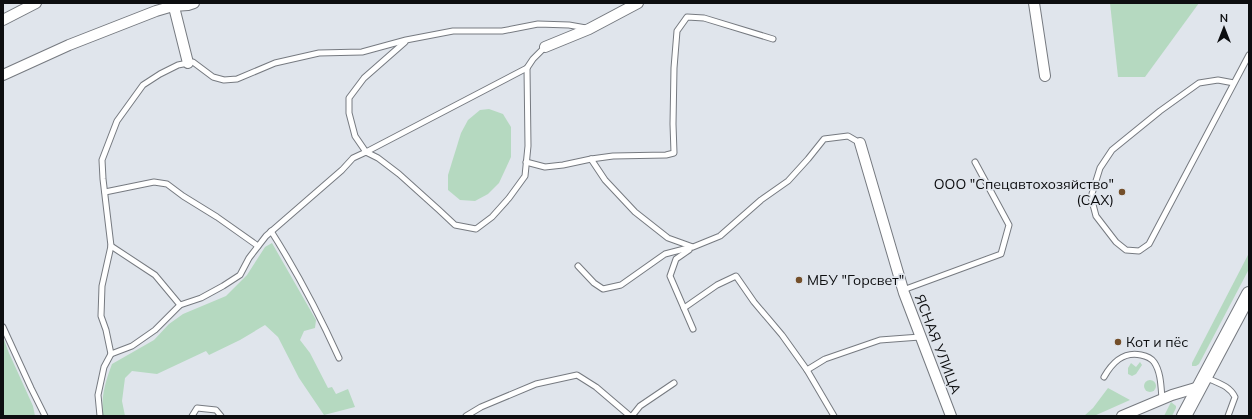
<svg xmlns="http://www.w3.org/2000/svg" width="1252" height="419" viewBox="0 0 1252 419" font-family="Mulish,sans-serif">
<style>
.green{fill:#b5d9c0}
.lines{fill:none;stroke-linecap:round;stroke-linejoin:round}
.lane-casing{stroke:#767a80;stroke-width:7}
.street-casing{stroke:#767a80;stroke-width:12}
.secondary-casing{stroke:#767a80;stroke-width:16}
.lane{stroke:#fff;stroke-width:5}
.street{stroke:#fff;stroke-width:10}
.secondary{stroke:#fff;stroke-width:14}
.poi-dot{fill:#744f2a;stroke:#e0e5ec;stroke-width:1.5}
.labels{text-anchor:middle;stroke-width:3.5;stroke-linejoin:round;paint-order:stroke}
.poi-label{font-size:14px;fill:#0d0e10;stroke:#e0e5ec;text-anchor:start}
.street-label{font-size:14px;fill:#0d0e10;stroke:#e0e5ec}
</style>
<rect width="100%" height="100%" fill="#e0e5ec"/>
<g class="green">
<path d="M 1110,3 L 1199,3 L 1145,77 L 1118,77 Z"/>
<path d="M 489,109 L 503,114 L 511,127 L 511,157 L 499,183 L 488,194 L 475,201 L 460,200 L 448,190 L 448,175 L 461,133 L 468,120 L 480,110 Z"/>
<path d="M 272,243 L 316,320 L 315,328 L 304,331 L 300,340 L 310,353 L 328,388 L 332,387 L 336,394 L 348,389 L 355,407 L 324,415 L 299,378 L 278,337 L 265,325 L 240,340 L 209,355 L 206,351 L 157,374 L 132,371 L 125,378 L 122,401 L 125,416 L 103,416 C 101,396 105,383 112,364 L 154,340 L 169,324 L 183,314 L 226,296 L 247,275 L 265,247 Z"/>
<path d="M 1249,253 L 1249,269 L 1199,364 L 1196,366 L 1192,366 L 1192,363 Z"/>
<path d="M 3,337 L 9,353 L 33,406 L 35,416 L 3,416 Z"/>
<path d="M 1140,362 L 1142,365 L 1136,374 L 1132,376 L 1128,374 L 1128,368 L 1131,363 L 1136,367 Z"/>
<circle cx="1150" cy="386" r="6"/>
<path d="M 1108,388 L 1130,400 L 1094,416 L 1084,416 L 1093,408 Z"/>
<path d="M 1171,402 L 1176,406 L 1176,408 L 1172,416 L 1164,416 Z"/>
</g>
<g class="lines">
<g class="lane-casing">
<g id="lane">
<path d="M 405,42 L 364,78 L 349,98 L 349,113 L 355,136 L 366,152 L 527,68"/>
<path d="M 1234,83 L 1218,80 L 1199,83 L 1160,111 L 1112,150 L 1100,168 L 1091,197 L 1096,216 L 1116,242 L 1126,250 L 1139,251 L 1149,244 L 1249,55"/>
<path d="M 591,159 L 605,180 L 635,212 L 668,238 L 693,247 L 720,236 L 761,200 L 788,181 L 808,159 L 824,139 L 848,136 L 860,143"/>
<path d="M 526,162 L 545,167 L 563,165 L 591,159 L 613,156 L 666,155 L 674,153 L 673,124 L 674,68 L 677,31 L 687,17 L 704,18 L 773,39"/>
<path d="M 105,192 L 154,182 L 167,184 L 183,196 L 217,217 L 258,246"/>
<path d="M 271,231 C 297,272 319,314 339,358"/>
<path d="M 111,246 L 155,275 L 180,305"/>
<path d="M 689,250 L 676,259 L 670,276 L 693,329"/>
<path d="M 578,266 L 594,283 L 603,289 L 621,285 L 665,254 L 692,247"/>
<path d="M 903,290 L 1001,254 L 1009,225 L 975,162"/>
<path d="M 684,308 L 717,285 L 736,276 L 754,302 L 782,335 L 807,370 L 834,416"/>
<path d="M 3,327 L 31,388 L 45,416"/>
<path d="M 111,354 L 106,330 L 101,316 L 102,286 L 111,246 L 103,179 L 102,160 L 117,121 L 143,85 L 160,74 L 178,65 L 193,62 L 213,77 L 224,80 L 237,79 L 275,63 L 319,53 L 362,52 L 406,40 L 453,31 L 502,31 L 538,24 L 569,25 L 586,28"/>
<path d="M 807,370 L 825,359 L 880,340 L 920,337"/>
<path d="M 1104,377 C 1112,363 1123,351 1141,355 C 1146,356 1151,358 1154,362 C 1161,372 1161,387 1162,399"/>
<path d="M 1205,377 C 1217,383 1229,385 1235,397 L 1228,416"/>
<path d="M 100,416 L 98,395 L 104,367 L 111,354 L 132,346 L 155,330 L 180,305 L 201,298 L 223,286 L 240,275 L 249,258 L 266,236 L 342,170 L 353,158 L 366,152 L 378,158 L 399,174 L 439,210 L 455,225 L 476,229 L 492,217 L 509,198 L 525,176 L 528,146 L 527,68 L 533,59 L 545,47"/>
<path d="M 192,416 L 197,408 L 216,410 L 221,416"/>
<path d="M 466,416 L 481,407 L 536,384 L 577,375 L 596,387 L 630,416"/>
<path d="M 632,416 L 640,406 L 674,383"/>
</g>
</g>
<g class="street-casing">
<g id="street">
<path d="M 171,3 L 175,11 L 188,63"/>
<path d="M 1034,3 L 1045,76"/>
<path d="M 3,20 L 36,3"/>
<path d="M 545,47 L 589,29 L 638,3"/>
<path d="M 3,75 L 69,45 L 156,11 L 173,6 L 188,5 L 194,3"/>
<path d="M 860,143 L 904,293 L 951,416"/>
<path d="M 1122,416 L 1172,395 L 1199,387"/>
</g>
</g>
<g class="secondary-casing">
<path id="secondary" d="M 1184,416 L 1249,294"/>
</g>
<use href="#lane" class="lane"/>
<use href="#street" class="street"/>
<use href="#secondary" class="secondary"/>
</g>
<g class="poi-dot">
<circle cx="1122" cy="192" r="4"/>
<circle cx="799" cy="280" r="4"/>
<circle cx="1118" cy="342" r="4"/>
</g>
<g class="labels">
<g class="poi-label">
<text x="1114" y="189" text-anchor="end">ООО "Спецавтохозяйство"<tspan x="1114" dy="16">(САХ)</tspan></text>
<text x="807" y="285">МБУ "Горсвет"</text>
<text x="1126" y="347">Кот и пёс</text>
</g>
<g class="street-label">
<text transform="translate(938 344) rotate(69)" y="5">ЯСНАЯ УЛИЦА</text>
</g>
</g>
<rect width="1252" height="419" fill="none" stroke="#0d0e10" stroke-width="8"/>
<g transform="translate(1224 28)" stroke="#e0e5ec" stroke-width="3" paint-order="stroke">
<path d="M0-3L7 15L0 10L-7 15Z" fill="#0d0e10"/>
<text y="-6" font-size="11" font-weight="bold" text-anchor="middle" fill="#0d0e10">N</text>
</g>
</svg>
